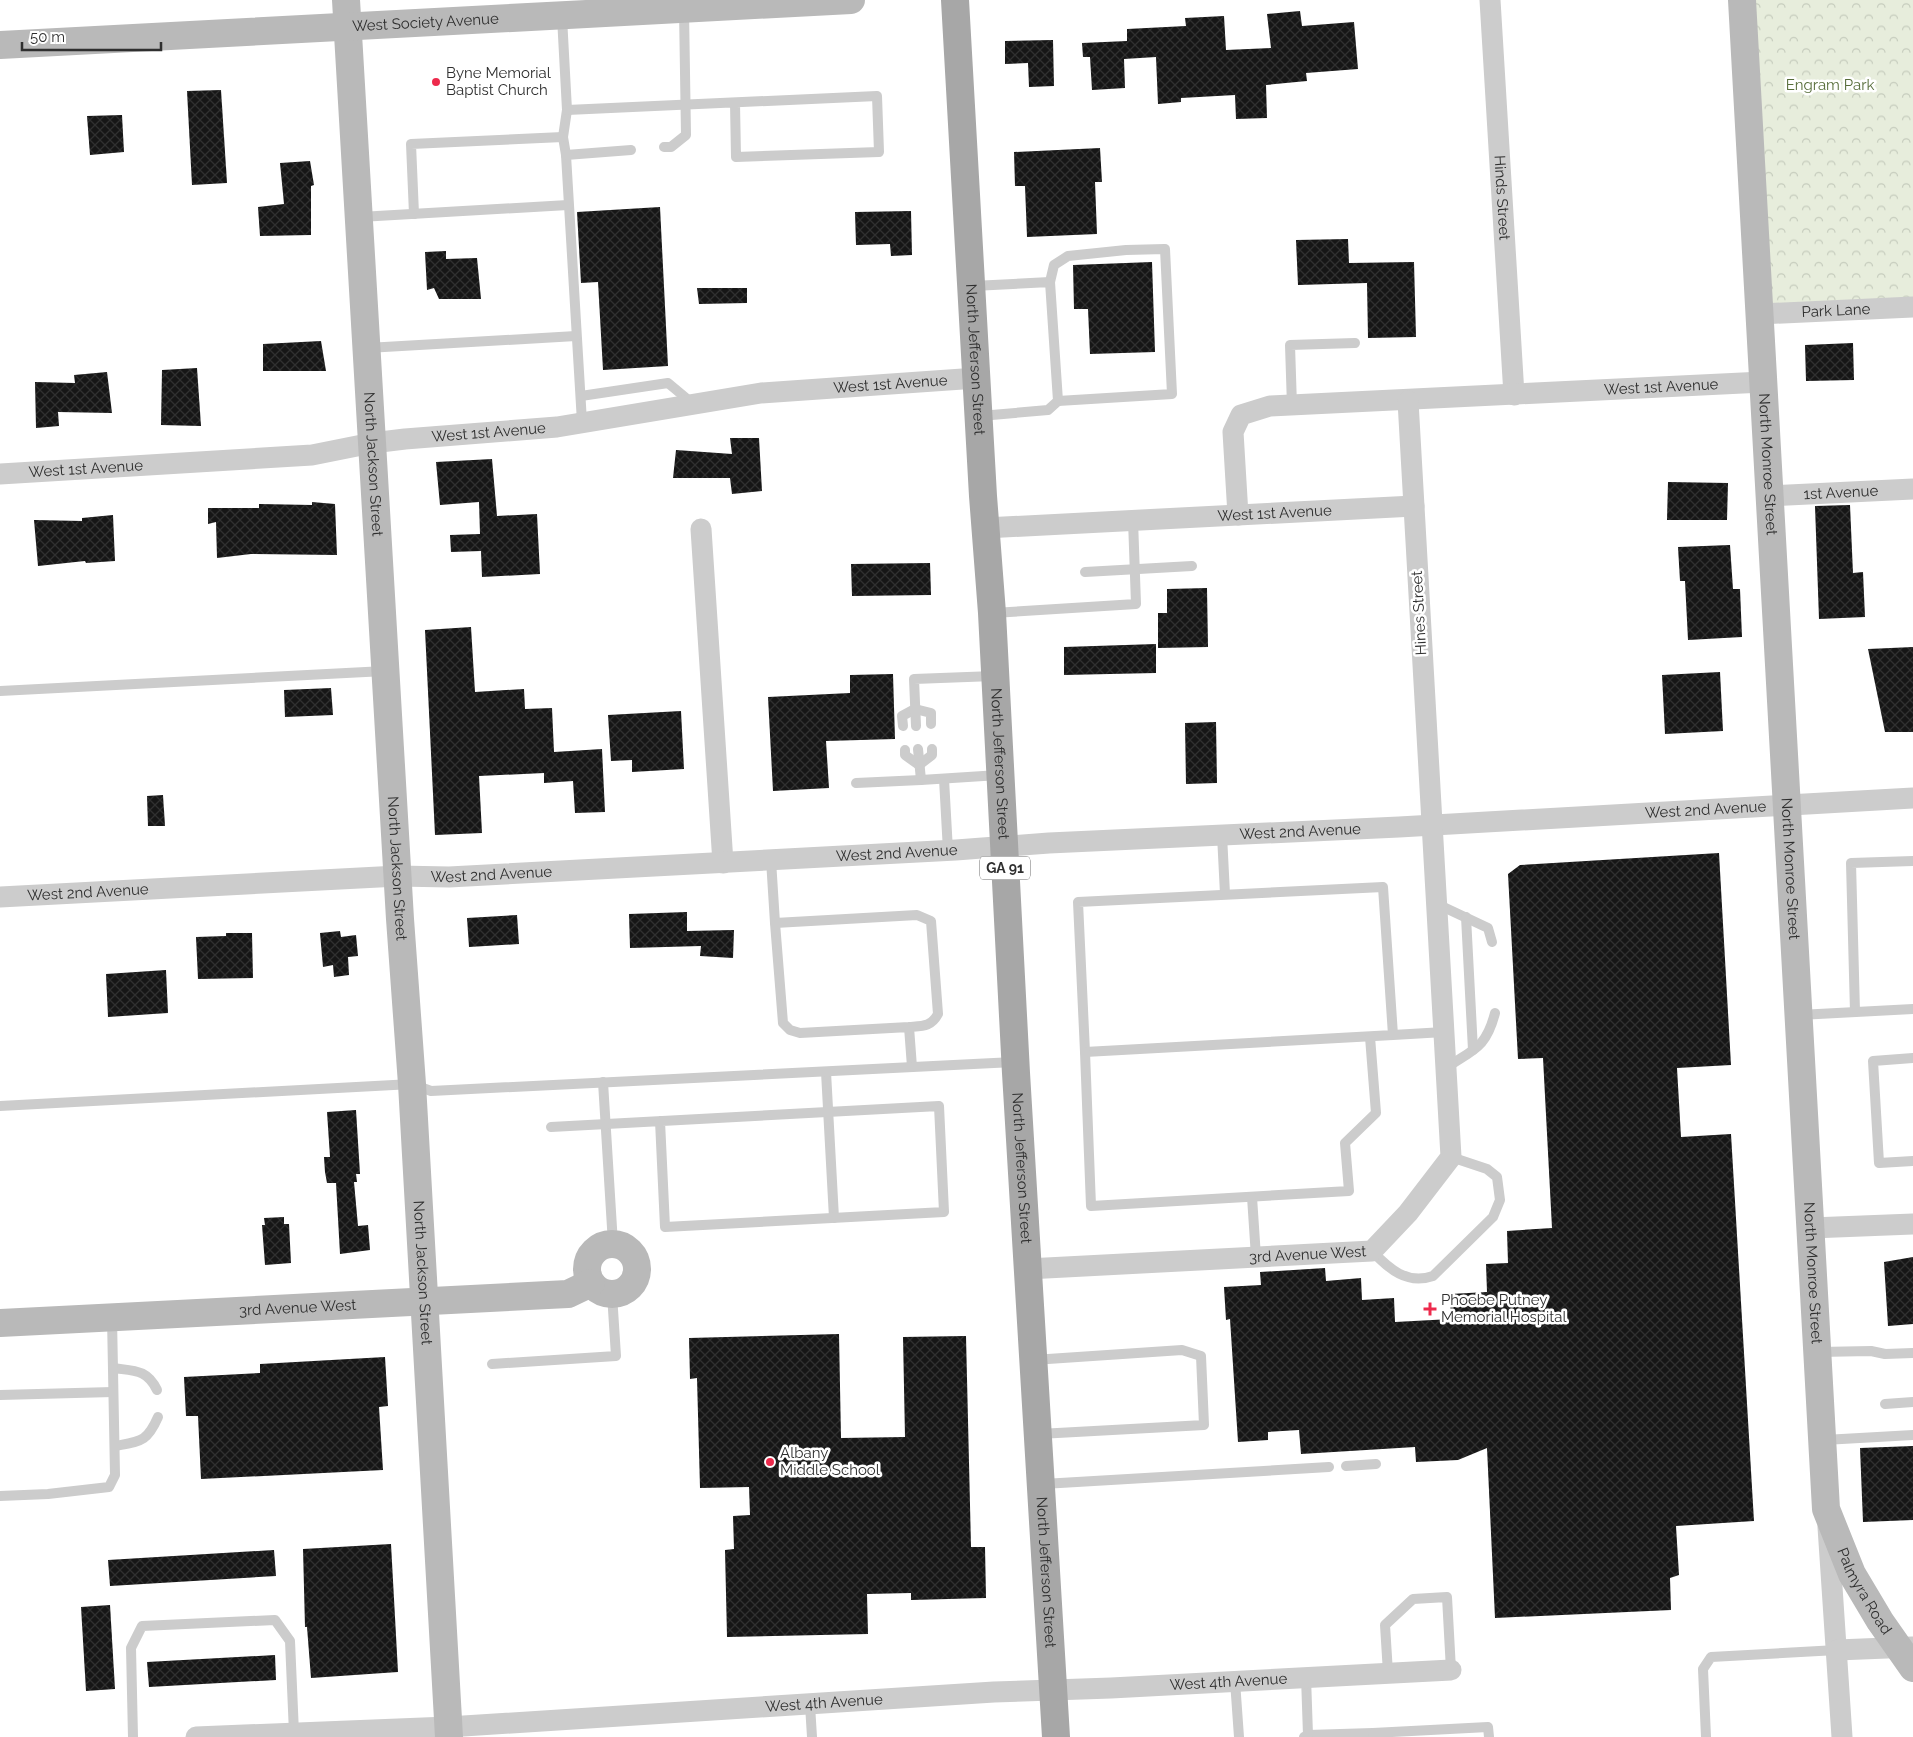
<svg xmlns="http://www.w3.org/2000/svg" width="1913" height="1737" viewBox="0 0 1913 1737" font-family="Raleway,sans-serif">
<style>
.forest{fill:url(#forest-crowns)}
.building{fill:url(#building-cross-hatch)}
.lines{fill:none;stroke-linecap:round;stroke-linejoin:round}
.lane{stroke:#ccc;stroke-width:10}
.street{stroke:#ccc;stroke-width:21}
.secondary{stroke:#b9b9b9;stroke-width:28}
.primary{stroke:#a7a7a7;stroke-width:28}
.poi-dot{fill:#ed2a4c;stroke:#fff;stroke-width:2}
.labels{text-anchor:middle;stroke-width:5;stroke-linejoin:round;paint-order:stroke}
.shield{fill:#fff;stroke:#6d6d6d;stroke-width:1}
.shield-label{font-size:14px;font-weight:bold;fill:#2f2f2f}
.street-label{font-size:15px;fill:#2f2f2f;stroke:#fff}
.poi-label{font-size:15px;fill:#2f2f2f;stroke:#fff;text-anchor:start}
.park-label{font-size:15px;fill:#576d3a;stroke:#fff}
</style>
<defs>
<pattern id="forest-crowns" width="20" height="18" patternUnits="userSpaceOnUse" patternTransform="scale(1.25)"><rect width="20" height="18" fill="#e7eddc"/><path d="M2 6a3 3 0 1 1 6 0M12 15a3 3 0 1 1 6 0" fill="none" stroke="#c6ccbd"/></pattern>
<pattern id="building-cross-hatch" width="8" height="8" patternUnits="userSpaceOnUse" patternTransform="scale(1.25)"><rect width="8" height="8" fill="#161616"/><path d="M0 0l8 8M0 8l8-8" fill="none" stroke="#303030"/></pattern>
</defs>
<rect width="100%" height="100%" fill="#fff"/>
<path class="forest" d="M 1742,0 L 1913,0 L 1913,304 L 1760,312 Z"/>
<g class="building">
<path d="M 1300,11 L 1302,26 L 1354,22 L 1358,69 L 1306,73 L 1307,81 L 1266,85 L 1267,118 L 1236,119 L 1235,95 L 1181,98 L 1181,102 L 1158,104 L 1156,57 L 1124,59 L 1125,88 L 1092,90 L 1090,57 L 1083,57 L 1082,43 L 1127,41 L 1127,29 L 1186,26 L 1185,18 L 1224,16 L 1226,50 L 1271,48 L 1267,14 Z"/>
<path d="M 1053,40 L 1054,86 L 1029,87 L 1028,63 L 1005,64 L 1005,41 Z"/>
<path d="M 221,90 L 227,183 L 192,185 L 187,91 Z"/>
<path d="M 122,115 L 124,152 L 90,155 L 87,116 Z"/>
<path d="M 1100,148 L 1102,182 L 1095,182 L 1097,234 L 1027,237 L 1025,186 L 1015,186 L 1014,152 Z"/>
<path d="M 310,161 L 314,185 L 311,186 L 311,235 L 260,236 L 258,207 L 284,204 L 280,163 Z"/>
<path d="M 660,207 L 668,366 L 603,370 L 598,282 L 581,283 L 577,212 Z"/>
<path d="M 911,211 L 912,255 L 891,256 L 890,244 L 856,245 L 855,212 Z"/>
<path d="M 1348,239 L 1349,263 L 1414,262 L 1416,337 L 1368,338 L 1367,283 L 1298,285 L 1296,240 Z"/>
<path d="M 446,251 L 446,259 L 477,258 L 481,299 L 439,299 L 434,288 L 427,290 L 425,252 Z"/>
<path d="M 1152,262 L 1155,352 L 1090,354 L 1088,309 L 1074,309 L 1073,265 Z"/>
<path d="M 697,288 L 747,288 L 747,303 L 699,304 Z"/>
<path d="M 321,341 L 326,371 L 263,371 L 263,344 Z"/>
<path d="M 1853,343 L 1854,380 L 1806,381 L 1805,345 Z"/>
<path d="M 197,368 L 201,426 L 161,425 L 162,370 Z"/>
<path d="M 107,372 L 112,413 L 58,412 L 59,426 L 36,428 L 35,382 L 75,383 L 74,375 Z"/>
<path d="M 730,438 L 759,438 L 762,491 L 732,494 L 730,478 L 673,478 L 676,450 L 732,454 Z"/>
<path d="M 492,459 L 497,516 L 537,514 L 540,574 L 482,577 L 481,551 L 451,552 L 450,535 L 480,534 L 479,502 L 440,505 L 436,462 Z"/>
<path d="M 1668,482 L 1728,483 L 1727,520 L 1667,520 Z"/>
<path d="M 312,502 L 335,504 L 337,555 L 251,554 L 217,558 L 216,522 L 208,524 L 208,508 L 259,508 L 259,504 L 312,505 Z"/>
<path d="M 1850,505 L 1853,573 L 1863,572 L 1865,617 L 1819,619 L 1815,506 Z"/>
<path d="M 113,515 L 115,561 L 86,563 L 85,561 L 38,566 L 34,520 L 82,521 L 82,518 Z"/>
<path d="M 1730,545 L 1733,589 L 1740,589 L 1742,637 L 1688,640 L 1685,581 L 1680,581 L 1678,547 Z"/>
<path d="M 930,563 L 931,595 L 852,596 L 851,564 Z"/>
<path d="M 1207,588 L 1208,647 L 1158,648 L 1158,613 L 1167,613 L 1167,589 Z"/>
<path d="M 471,627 L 475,692 L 524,689 L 525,709 L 552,708 L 554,752 L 602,749 L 605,812 L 575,813 L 573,781 L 544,783 L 544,773 L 479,776 L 482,833 L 435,835 L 425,630 Z"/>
<path d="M 1156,644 L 1156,673 L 1064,675 L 1064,647 Z"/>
<path d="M 1913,647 L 1913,732 L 1885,732 L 1868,649 Z"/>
<path d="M 1720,672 L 1723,731 L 1665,734 L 1662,675 Z"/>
<path d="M 893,674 L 895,739 L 826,741 L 829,788 L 773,791 L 768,697 L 850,693 L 850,675 Z"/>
<path d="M 331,688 L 333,715 L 285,717 L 284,690 Z"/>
<path d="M 681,711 L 684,769 L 632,772 L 632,760 L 611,761 L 608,715 Z"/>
<path d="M 1216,722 L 1217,783 L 1186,784 L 1185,723 Z"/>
<path d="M 163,795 L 165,826 L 148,826 L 147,796 Z"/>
<path d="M 1719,853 L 1731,1065 L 1677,1068 L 1681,1137 L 1731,1134 L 1754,1521 L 1676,1526 L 1679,1575 L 1670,1578 L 1671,1610 L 1495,1618 L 1487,1448 L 1458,1460 L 1416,1462 L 1415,1447 L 1301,1454 L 1299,1430 L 1268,1432 L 1268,1440 L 1238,1442 L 1230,1319 L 1226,1320 L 1224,1287 L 1261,1285 L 1260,1272 L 1325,1268 L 1326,1281 L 1361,1278 L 1362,1300 L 1394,1298 L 1395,1322 L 1451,1319 L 1450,1294 L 1487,1292 L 1486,1264 L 1508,1263 L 1507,1231 L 1552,1228 L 1543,1058 L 1518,1059 L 1508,874 L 1520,865 Z"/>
<path d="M 687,912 L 687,931 L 734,930 L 733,958 L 700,956 L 701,946 L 630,948 L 629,914 Z"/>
<path d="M 517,915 L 519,944 L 469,947 L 467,918 Z"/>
<path d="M 340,931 L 341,937 L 356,935 L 358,956 L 348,957 L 349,975 L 334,977 L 333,965 L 323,967 L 320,933 Z"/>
<path d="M 226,933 L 252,933 L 253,978 L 198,979 L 196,937 L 226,936 Z"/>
<path d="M 166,970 L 168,1013 L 108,1017 L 106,974 Z"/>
<path d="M 356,1110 L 360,1174 L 356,1174 L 357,1182 L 354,1182 L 358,1226 L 368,1225 L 370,1250 L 340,1254 L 336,1183 L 327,1183 L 325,1172 L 324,1157 L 330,1157 L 327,1112 Z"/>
<path d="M 284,1217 L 284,1224 L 289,1224 L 291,1263 L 265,1265 L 262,1225 L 265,1225 L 264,1218 Z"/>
<path d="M 1913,1257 L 1913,1324 L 1888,1326 L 1884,1262 Z"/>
<path d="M 839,1334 L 841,1438 L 905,1437 L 903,1337 L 966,1336 L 971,1547 L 985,1547 L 986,1598 L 911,1600 L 911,1593 L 867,1594 L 868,1634 L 727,1637 L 725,1550 L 734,1549 L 733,1516 L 750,1515 L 749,1487 L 700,1488 L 697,1378 L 690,1379 L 689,1338 Z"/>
<path d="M 385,1357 L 388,1406 L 379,1407 L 383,1470 L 201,1479 L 198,1416 L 186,1416 L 184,1377 L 260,1373 L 260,1364 Z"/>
<path d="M 1913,1446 L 1913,1520 L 1863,1522 L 1860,1448 Z"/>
<path d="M 391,1544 L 398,1672 L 311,1678 L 307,1627 L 305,1627 L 303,1549 Z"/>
<path d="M 274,1550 L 276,1576 L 110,1586 L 108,1560 Z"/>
<path d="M 110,1605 L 115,1689 L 86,1691 L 81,1607 Z"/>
<path d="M 275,1655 L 276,1680 L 149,1687 L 147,1662 Z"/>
</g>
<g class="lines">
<g class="lane">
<path d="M 562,17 L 567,110 L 563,137 L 566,155 L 582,422"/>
<path d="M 567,110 L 877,96 L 879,152 L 736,157 L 735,103"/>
<path d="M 664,147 L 671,147 L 686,135 L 684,10"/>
<path d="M 566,155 L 631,150"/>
<path d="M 414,214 L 411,144 L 563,137"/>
<path d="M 360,217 L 568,205"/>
<path d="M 1050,282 L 1054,265 L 1068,256 L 1126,250 L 1165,249 L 1172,394 L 1058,401"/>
<path d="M 973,286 L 1050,282 L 1058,401 L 1048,410 L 980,416"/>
<path d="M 367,348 L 576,336"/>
<path d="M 581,396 L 668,383 L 692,403"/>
<path d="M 1292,406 L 1290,345 L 1355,343"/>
<path d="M 1085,572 L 1192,566"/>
<path d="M 993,613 L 1136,604 L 1133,520"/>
<path d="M 0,691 L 385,671"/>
<path d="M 903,726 L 902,716 L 915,709 L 931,713 L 931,724"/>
<path d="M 916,726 L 914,679 L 994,676"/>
<path d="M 918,749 L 921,780 L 999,775"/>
<path d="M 905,750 L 905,755 L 919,765 L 932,755 L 932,749"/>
<path d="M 944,779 L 948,851"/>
<path d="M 856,783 L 921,780"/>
<path d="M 1222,835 L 1225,894"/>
<path d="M 771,860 L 775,923"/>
<path d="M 1437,904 L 1488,928 L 1492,942"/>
<path d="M 1466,917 L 1473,1050"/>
<path d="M 1855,1012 L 1851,863 L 1913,861"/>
<path d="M 1799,1015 L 1913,1009"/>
<path d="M 909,1027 C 923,1026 931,1027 938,1014 L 931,921 L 917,915 L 775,923 L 783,1023 L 790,1030 L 800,1033 L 909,1027 L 912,1067"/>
<path d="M 1393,1035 L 1383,887 L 1078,902 L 1085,1052 L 1393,1035 L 1444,1032"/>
<path d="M 1085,1052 L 1091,1206 L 1349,1191 L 1345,1143 L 1376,1113 L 1370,1037"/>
<path d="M 1913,1058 L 1873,1061 L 1879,1163 L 1913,1161"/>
<path d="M 1446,1068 C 1474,1049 1486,1048 1495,1013"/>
<path d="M 826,1072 L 834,1218"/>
<path d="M 603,1082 L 613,1244"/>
<path d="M 0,1106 L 412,1084 L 431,1091 L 1014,1062"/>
<path d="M 551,1127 L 939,1106 L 944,1212 L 665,1227 L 660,1121"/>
<path d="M 1252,1197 L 1256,1257"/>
<path d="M 1372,1251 C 1389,1269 1407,1285 1433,1276 L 1493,1217 L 1500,1200 L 1497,1177 L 1487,1169 L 1451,1157"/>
<path d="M 1819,1352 L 1871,1351 L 1885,1354 L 1913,1353"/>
<path d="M 1033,1360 L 1182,1350 L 1201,1356 L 1204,1425 L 1039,1434"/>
<path d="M 492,1364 L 616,1356 L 612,1294"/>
<path d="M 113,1368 C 134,1371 147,1369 157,1390"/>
<path d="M 0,1395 L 113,1392"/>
<path d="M 1885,1404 L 1913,1402"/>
<path d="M 1824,1440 L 1913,1435"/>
<path d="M 115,1446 C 141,1441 147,1442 158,1417"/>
<path d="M 1346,1466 L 1376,1464"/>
<path d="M 1043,1484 L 1329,1467"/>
<path d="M 0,1496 L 48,1494 L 109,1487 L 115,1475 L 112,1318"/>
<path d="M 1388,1673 L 1385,1625 L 1413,1599 L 1447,1597 L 1451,1670"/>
<path d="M 1235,1681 L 1239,1737"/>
<path d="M 810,1705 L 812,1737"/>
<path d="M 1308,1735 L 1373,1733"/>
<path d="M 133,1737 L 131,1648 L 142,1626 L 275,1620 L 290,1641 L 294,1733"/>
<path d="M 1304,1737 L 1308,1735 L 1306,1677"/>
<path d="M 1374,1737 L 1373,1733 L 1488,1727 L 1489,1737"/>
<path d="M 1706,1737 L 1703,1669 L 1711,1657 L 1837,1650"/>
</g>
<g class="street">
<path id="s1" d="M 1490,0 L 1514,395"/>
<path id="s2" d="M 1760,314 L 1913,307"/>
<path id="s3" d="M 0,474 L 312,455 L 372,443 L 405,439 L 557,427 L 761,393 L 977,378"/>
<path id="s4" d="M 1770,496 L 1913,489"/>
<path id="s5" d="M 1238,515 L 1233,432 L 1241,415 L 1270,406 L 1763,382"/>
<path id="s6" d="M 985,528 L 1414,506"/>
<path d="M 701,529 L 723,863"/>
<path id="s7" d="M 0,897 L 398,876 L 449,877 L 956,850 L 1049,843 L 1399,827 L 1913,798"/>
<path d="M 1811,1228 L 1913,1224"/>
<path id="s8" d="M 1027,1269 L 1372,1251 L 1408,1213 L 1451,1157 L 1408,401"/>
<path d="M 1828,1527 L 1842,1737"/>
<path d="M 1837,1650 L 1912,1647"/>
<path id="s9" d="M 196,1737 L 448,1727 L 994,1692 L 1111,1688 L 1451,1670"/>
</g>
<g class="secondary">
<path id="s10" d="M 346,0 L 400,919 L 412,1084 L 449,1737"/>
<path id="s11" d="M 1742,0 L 1826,1509 L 1852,1574 L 1880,1621 L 1913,1668"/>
<path id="s12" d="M 0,45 L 851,0"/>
<circle cx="612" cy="1269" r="25"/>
<path id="s13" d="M 0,1323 L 568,1294 L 591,1283"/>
</g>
<path class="primary" id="s14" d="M 955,0 L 983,496 L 992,613 L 1016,1073 L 1056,1737"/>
</g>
<g class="poi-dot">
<circle cx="436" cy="82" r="5"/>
<path d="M1427.5 1301.5h5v5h5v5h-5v5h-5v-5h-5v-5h5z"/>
<circle cx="770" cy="1462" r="5"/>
</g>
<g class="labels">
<rect class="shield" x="980" y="856.5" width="50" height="23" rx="4"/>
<g class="shield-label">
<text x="1005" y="873">GA 91</text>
</g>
<g class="street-label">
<text dy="5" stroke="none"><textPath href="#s12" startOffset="426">West Society Avenue</textPath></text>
<text dy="5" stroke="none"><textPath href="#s1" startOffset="198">Hinds Street</textPath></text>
<text dy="5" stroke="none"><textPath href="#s2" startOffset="76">Park Lane</textPath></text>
<text dy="5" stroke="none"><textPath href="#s14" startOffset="360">North Jefferson Street</textPath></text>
<text dy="5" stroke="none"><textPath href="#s3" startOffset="896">West 1st Avenue</textPath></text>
<text dy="5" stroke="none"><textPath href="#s5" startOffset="524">West 1st Avenue</textPath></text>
<text dy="5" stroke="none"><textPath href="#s3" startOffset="491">West 1st Avenue</textPath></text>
<text dy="5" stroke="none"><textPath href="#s10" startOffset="465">North Jackson Street</textPath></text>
<text dy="5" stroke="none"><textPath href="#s11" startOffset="465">North Monroe Street</textPath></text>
<text dy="5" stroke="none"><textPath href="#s3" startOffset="86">West 1st Avenue</textPath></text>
<text dy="5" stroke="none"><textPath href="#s4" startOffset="71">1st Avenue</textPath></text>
<text dy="5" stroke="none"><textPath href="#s6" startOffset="290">West 1st Avenue</textPath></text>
<text transform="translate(1419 613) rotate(-93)" y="5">Hines Street</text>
<text dy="5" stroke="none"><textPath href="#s14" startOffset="765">North Jefferson Street</textPath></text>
<text dy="5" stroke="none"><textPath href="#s7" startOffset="1708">West 2nd Avenue</textPath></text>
<text dy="5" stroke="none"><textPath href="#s7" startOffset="1302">West 2nd Avenue</textPath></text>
<text dy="5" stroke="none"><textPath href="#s7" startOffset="898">West 2nd Avenue</textPath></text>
<text dy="5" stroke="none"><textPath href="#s10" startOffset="870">North Jackson Street</textPath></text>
<text dy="5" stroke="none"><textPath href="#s11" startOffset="870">North Monroe Street</textPath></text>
<text dy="5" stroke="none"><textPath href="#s7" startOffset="492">West 2nd Avenue</textPath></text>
<text dy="5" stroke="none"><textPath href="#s7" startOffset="88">West 2nd Avenue</textPath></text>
<text dy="5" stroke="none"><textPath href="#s14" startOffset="1170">North Jefferson Street</textPath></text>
<text dy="5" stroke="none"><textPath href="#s8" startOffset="281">3rd Avenue West</textPath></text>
<text dy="5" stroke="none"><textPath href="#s10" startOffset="1275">North Jackson Street</textPath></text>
<text dy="5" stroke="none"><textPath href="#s11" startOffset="1275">North Monroe Street</textPath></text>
<text dy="5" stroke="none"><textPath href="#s13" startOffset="298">3rd Avenue West</textPath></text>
<text dy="5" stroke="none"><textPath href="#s14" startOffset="1575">North Jefferson Street</textPath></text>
<text dy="5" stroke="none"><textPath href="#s11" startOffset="1602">Palmyra Road</textPath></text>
<text dy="5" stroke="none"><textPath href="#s9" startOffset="1034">West 4th Avenue</textPath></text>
<text dy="5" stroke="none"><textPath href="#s9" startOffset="629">West 4th Avenue</textPath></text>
</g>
<g class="poi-label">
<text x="446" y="78">Byne Memorial<tspan x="446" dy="17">Baptist Church</tspan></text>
<text x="1441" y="1305">Phoebe Putney<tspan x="1441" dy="17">Memorial Hospital</tspan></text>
<text x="780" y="1458">Albany<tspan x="780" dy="17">Middle School</tspan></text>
</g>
<g class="park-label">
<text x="1830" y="90">Engram Park</text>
</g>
</g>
<path d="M22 42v8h139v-8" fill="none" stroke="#2f2f2f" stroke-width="2.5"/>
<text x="30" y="42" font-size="15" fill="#2f2f2f" stroke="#ffffff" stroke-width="4" paint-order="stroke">50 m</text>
</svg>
